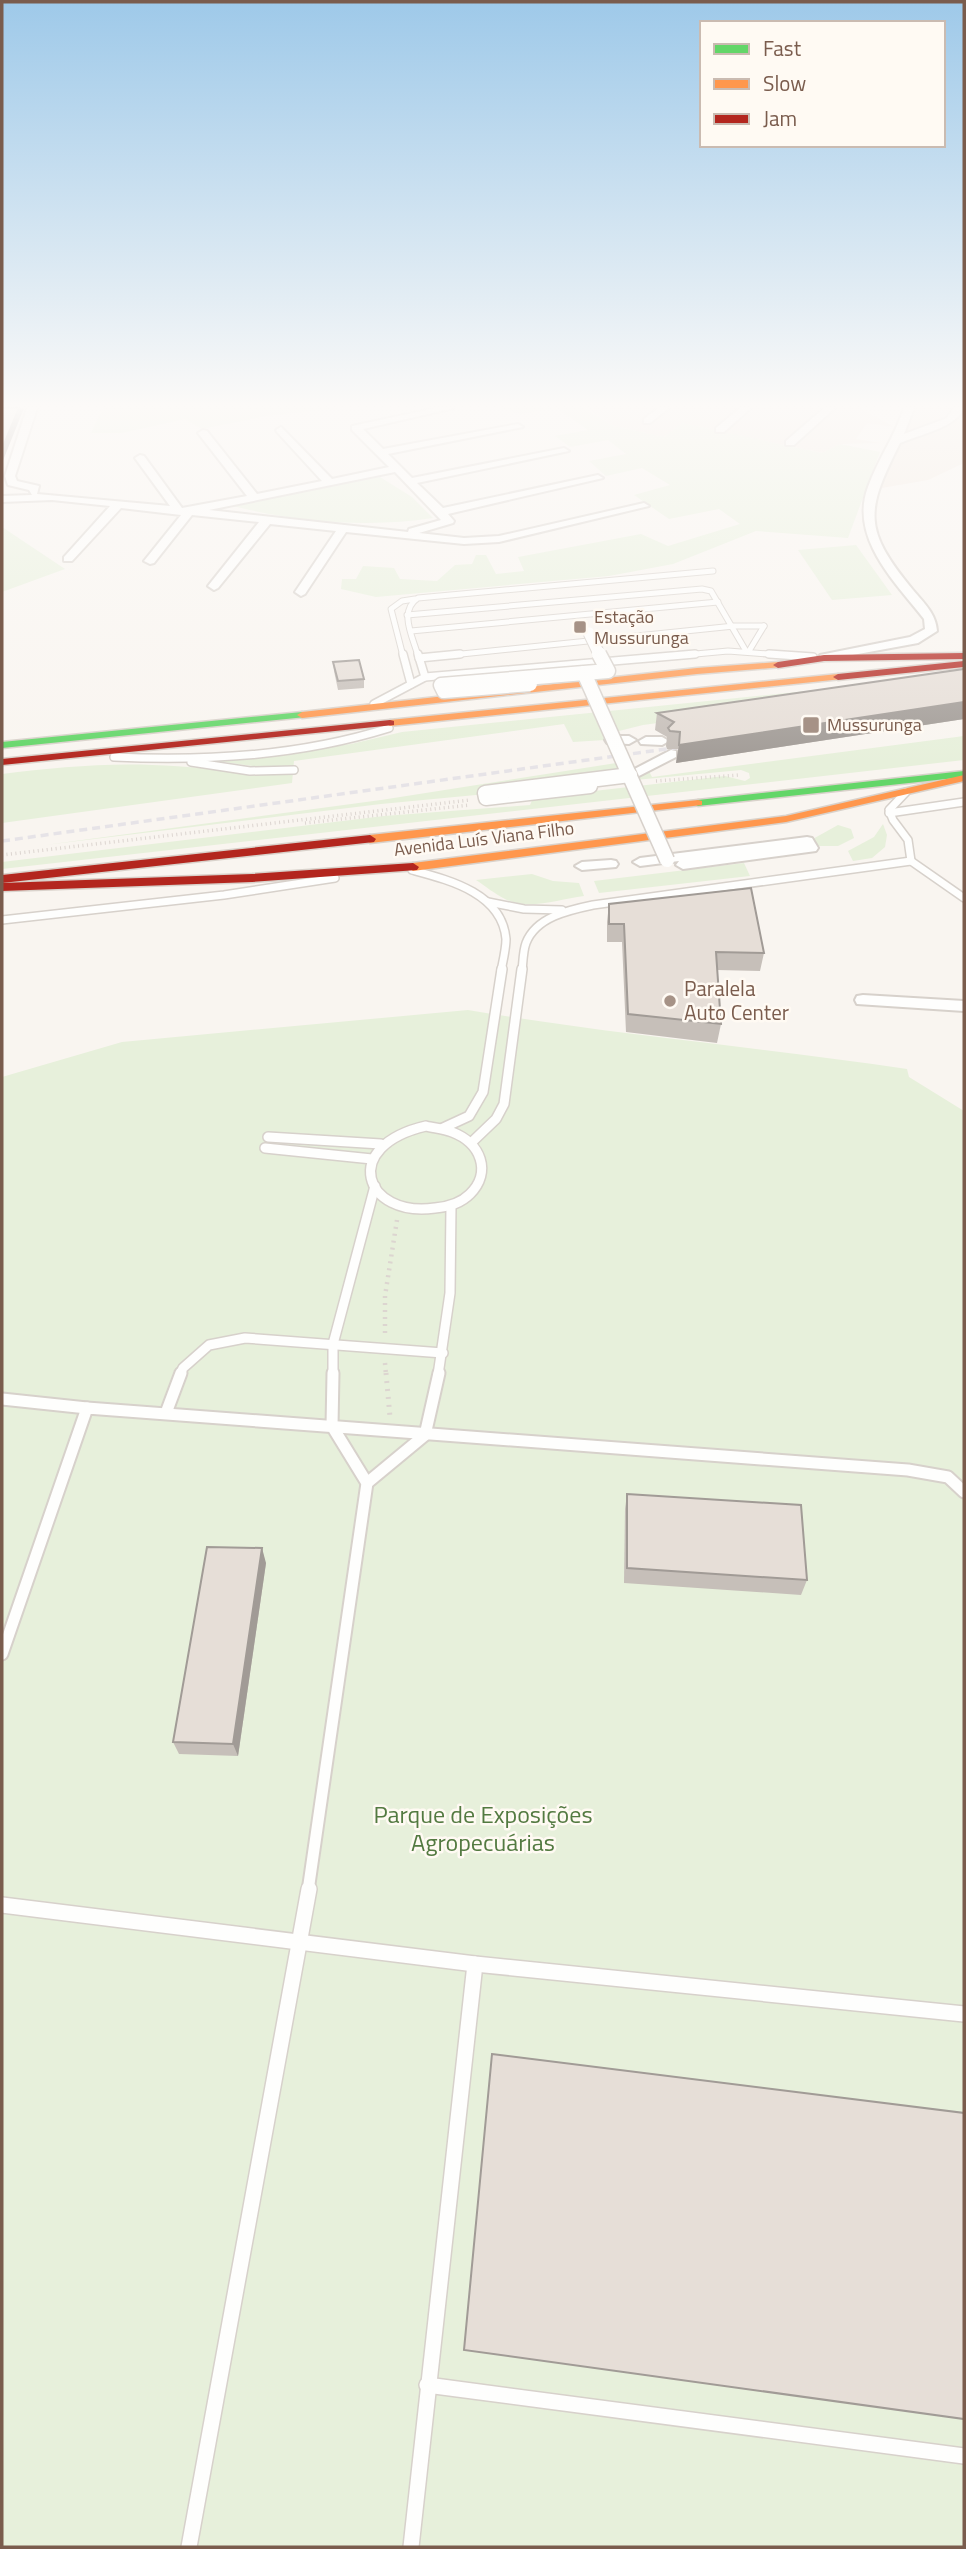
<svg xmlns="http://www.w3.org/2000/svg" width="966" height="2549" viewBox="0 0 966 2549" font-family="'Titillium Web',sans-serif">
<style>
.residential{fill:#f2e8de}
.green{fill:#e7f0db}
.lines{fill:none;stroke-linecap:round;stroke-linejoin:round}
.lane-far4-casing{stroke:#d7d1cb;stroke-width:7}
.lane-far3-casing{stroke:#d7d1cb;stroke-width:10}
.lane-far2-casing{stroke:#d7d1cb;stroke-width:12}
.lane-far1-casing{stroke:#d7d1cb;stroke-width:15}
.lane-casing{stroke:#d7d1cb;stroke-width:18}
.street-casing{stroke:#d7d1cb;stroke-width:4}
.fast-casing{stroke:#d9d2cb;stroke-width:3}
.slow-casing{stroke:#d9d2cb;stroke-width:3}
.jam-casing{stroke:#d9d2cb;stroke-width:3}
.path-far2{stroke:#dcd5d0;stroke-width:3.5;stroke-dasharray:1 3.5;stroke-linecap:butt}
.path-far1{stroke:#dcd5d0;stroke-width:4.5;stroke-dasharray:2 5;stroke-linecap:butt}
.path{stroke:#dcd5d0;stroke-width:5;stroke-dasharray:2 6;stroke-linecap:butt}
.lane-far4{stroke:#fefefd;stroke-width:5}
.lane-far3{stroke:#fefefd;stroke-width:7}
.lane-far2{stroke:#fefefd;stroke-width:9}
.lane-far1{stroke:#fefefd;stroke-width:11}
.lane{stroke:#fefefd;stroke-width:15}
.street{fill:#fefefd;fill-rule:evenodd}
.fast{fill:#63d668;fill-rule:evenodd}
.slow{fill:#ff974d;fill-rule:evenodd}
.jam{fill:#b3261e;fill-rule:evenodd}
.rail{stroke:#e6e3e7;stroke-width:3.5;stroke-dasharray:8 5;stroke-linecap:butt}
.street-bridge-far1-casing{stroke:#d7d1cb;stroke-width:13;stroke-linecap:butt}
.street-bridge-casing{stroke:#d7d1cb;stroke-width:17;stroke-linecap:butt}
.street-bridge-far1{stroke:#fefefd;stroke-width:11}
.street-bridge{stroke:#fefefd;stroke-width:14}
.wall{fill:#c6bfb9}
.shaded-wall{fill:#a19b96}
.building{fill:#e6ded7;stroke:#a19b96;stroke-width:2}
.poi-dot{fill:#a69286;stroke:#fffaf3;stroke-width:2.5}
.labels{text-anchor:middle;stroke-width:5;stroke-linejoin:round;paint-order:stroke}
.far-poi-label{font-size:18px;fill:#7a5c4d;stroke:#fffaf3;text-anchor:start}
.far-street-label{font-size:18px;fill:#7a5c4d;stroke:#fffaf3}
.poi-label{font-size:21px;fill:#7a5c4d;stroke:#fffaf3;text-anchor:start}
.near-park-label{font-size:24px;fill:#537a41;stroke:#fffaf3}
</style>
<rect width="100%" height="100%" fill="#f9f5f0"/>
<g class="residential">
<path d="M 590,408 L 740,408 L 714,430 L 682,423 L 664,437 L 614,426 L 588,409 Z"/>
<path d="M 743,408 L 819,408 L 802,429 L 833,408 L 860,408 L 894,427 L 867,423 L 856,439 L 880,443 L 840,444 L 823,453 L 715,431 Z"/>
<path d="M 913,408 L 964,408 L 964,463 L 928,480 L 876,489 Z"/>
</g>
<g class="green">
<path d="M 103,408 L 340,408 L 267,416 L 202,429 L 185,419 L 122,433 L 91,433 Z"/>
<path d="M 499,408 L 584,408 L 614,426 L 664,437 L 682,423 L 822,453 L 840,444 L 880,452 L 848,538 L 756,531 L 673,564 L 609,576 L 376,597 L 341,589 L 342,579 L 356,579 L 363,566 L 394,568 L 400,579 L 437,581 L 455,565 L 472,564 L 476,555 L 486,555 L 496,574 L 524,571 L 518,557 L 641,534 L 668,546 L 740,524 L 719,509 L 669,519 L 634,495 L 670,485 L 642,468 L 606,476 L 589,461 L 626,454 L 608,440 L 570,447 L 555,436 L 588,430 L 557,408 L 521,414 Z"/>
<path d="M 380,477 L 412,497 L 433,518 C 368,528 296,522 233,506 Z"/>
<path d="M 2,527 L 65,569 L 2,592 Z"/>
<path d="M 856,545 L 892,595 L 832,600 L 798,550 Z"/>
<path d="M 964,675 L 790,705 L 643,725 L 619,731 L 621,739 L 573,742 L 564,724 L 294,761 L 292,783 L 2,823 L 2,774 C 52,768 101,763 152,765 C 198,766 244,774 291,774 L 292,767 L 260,767 L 216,761 L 351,744 L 402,732 Z"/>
<path d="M 964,736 L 964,760 L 2,869 L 2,862 L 384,816 L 530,805 L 533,798 L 725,776 L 745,781 L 750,778 L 749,773 L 741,770 L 381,804 L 45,845 L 381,800 L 629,761 L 638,772 L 649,771 L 652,777 Z"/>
<path d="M 883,824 L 887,835 L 885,847 L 872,858 L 853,861 L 848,851 L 874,837 Z"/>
<path d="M 838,825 L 851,829 L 854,838 L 838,846 L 816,846 L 811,840 Z"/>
<path d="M 744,863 L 750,876 L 599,893 L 594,881 Z"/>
<path d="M 532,874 L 553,881 L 579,883 L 584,896 C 558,899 529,911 505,899 C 495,894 485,886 476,880 Z"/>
<path d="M 468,1010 C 614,1035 761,1047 907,1069 L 909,1077 L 964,1111 L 964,2547 L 2,2547 L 2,1077 L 122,1042 Z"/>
</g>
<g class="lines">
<g class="lane-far4-casing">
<g id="lane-far4">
<path d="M 407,615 L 702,589 L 711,591 L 746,651"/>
<path d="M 411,631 L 718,602"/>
<path d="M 749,651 L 764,626"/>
<path d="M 403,656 L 391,609 L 402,601 L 415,599"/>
<path d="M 418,656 C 413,637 398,611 418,598 L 713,571"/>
<path d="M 442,656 L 734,626 L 764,626"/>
<path d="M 674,656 L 728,651 L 793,656"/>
</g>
</g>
<g class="lane-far3-casing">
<g id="lane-far3">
<path d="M 403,654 L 411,684"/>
<path d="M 418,654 L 425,677"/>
<path d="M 769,654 L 813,657"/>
<path d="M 419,658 L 460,654"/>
<path d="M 374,704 L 425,677 L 695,654"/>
<path d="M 114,757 C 208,761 299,756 389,728"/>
<path d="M 191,762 L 250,771 L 294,770"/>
<path d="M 906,792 L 889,810 L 893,820 L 908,840 L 911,861"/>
<path d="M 889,813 L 964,802"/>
<path d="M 412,870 C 449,880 502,893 506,939 C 506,949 503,961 501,971"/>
<path d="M 488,902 L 524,909 L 562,910"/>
<path d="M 2,920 L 224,895 L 335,878"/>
<path d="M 522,971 C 523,962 523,951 526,943 C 536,917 569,910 593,905 L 911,861 L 964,898"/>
</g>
</g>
<g class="lane-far2-casing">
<g id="lane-far2">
<path d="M 426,1126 C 434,1128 444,1129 452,1132 C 481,1143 492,1172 470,1194 C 461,1203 447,1207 435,1208 C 364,1218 339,1146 426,1126 Z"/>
<path d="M 443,1128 L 469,1116 L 483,1092 L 502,969"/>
<path d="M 268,1137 L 381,1144"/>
<path d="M 472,1142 L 496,1119 L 504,1104 L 522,969"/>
<path d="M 265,1148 L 372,1159"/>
<path d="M 180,1375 L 183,1368 L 209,1345 L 245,1338 L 443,1353"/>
<path d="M 333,1375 L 333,1344 L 375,1186"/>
<path d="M 438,1375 L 450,1293 L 451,1206"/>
</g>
</g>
<g class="lane-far1-casing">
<g id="lane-far1">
<path d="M 2,1399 L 87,1408"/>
<path d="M 166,1413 L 181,1373"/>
<path d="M 367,1483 L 425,1435 L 439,1373"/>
<path d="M 2,1654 L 87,1408 L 908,1470 L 948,1477 L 964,1492"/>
<path d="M 308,1891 L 367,1483 L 332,1426 L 333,1373"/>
</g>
</g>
<g class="lane-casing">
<g id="lane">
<path d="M 2,1905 L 475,1964 L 964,2014"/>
<path d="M 427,2385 L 964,2456"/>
<path d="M 189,2547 L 309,1889"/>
<path d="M 411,2547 L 475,1964"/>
</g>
</g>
<g class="street-casing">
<g id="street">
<path d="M 27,408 L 37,408 L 15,476 L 17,481 L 39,486 L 37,494 L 170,506 L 135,458 L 140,455 L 144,456 L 182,508 L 247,496 L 198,433 L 203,430 L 207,431 L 257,494 L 322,481 L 277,432 L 276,430 L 281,427 L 332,479 L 389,467 L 352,430 L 352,426 L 436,408 L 454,408 L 363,429 L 383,449 L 518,424 L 523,427 L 388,454 L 412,478 L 564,448 L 569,451 L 417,483 L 443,508 L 598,475 L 603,478 L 448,514 L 454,521 L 453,523 L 419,533 L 464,538 L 499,536 L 644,503 L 649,506 L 499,542 L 464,544 L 346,532 L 305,594 L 301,596 L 295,592 L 336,531 L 270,524 L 218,588 L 214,590 L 208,586 L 259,522 L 192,515 L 154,563 L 150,564 L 144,561 L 181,515 L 121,508 L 72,561 L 64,561 L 64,557 L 110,506 L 52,500 L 2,502 L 2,496 L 32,495 L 29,490 L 8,485 L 5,476 ZM 395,472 L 441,520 L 409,529 L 408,532 L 209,510 Z"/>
<path d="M 658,408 L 669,408 L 650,423 L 644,423 L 644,419 Z"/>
<path d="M 740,408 L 751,408 L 724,432 L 716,432 L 716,428 Z"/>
<path d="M 824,408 L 835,408 L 794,445 L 786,445 L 786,441 Z"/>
<path d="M 904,408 L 914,408 L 904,434 L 947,418 L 953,408 L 963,408 C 960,426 916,436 900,443 C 866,511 862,528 913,590 C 924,603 936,614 937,631 L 918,643 L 820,661 L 820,655 L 910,637 L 925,629 L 924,619 C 895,582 849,538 868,487 C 878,459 895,436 904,408 Z"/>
<path d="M 612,736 L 629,736 L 636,740 L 629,744 L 607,743 L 605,740 Z"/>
<path d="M 646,737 L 662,737 L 669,741 L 662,745 L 641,744 L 639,741 Z"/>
<path d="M 671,750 L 676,751 L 676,757 L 635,778 L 625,778 L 623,775 Z"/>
<path d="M 807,837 L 812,838 L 818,848 L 816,851 L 683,869 L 676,865 L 679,861 L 640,866 L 633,862 L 640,858 Z"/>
<path d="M 611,860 L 616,861 L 618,864 L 616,867 L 582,870 L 575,866 L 582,862 Z"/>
<path d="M 863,995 L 964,1001 L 964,1011 L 857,1004 L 855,1000 L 857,996 Z"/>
</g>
</g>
<g class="fast-casing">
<g id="fast">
<path d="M 302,712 L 307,715 L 306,717 L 2,748 L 2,742 Z"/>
<path d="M 964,771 L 964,777 L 698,806 L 692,803 L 698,800 Z"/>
</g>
</g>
<g class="slow-casing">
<g id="slow">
<path d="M 778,662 L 783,665 L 782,667 L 697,674 L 302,718 L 297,715 L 302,712 L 697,668 Z"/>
<path d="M 838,674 L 843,677 L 842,679 L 390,726 L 385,723 L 390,720 Z"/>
<path d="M 964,775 L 964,781 L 786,822 L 413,871 L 407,867 L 413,863 L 786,816 Z"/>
<path d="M 698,800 L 702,801 L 702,805 L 370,843 L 364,839 L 370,835 Z"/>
</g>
</g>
<g class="jam-casing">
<g id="jam">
<path d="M 964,653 L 964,659 L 824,661 L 778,668 L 773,665 L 778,662 L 824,655 Z"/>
<path d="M 964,661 L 964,667 L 838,680 L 833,677 L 838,674 Z"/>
<path d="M 390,720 L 394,721 L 394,725 L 2,765 L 2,759 Z"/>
<path d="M 370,835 L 376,839 L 374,842 L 2,883 L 2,875 Z"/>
<path d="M 413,863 L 419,867 L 417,870 L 252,882 L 2,891 L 2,883 L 252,874 Z"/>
</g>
</g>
<g class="path-far2">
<path d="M 656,781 L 739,775"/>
<path d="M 305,823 L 470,805"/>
<path d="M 2,855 L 470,800"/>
</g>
<g class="path-far1">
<path d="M 385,1333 L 385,1296 L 397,1220"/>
<path d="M 385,1363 L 386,1375"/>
</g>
<path class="path" d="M 386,1373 L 390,1417"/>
<use href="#lane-far4" class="lane-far4"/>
<use href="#lane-far3" class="lane-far3"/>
<use href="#lane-far2" class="lane-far2"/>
<use href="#lane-far1" class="lane-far1"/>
<use href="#lane" class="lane"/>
<use href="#street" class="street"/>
<use href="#fast" class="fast"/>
<use href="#slow" class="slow"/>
<use href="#jam" class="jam"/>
<path class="rail" d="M 2,841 L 688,746"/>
<g class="street-bridge-far1-casing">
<path id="street-bridge-far1" d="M 589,633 L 600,656"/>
</g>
<g class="street-bridge-casing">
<g id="street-bridge">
<path d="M 584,673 L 667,860"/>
<path d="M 530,684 L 444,691 L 441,685 L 608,671 L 599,654"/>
<path d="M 521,791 L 588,783 L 590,786 L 486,798 L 485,793 L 630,775"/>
</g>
</g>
<use href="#street-bridge-far1" class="street-bridge-far1"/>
<use href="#street-bridge" class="street-bridge"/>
</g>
<g class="wall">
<path d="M 333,662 L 364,679 L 364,688 L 338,690 L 334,671 Z"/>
<path d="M 964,669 L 964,719 L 676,763 L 678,749 L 667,749 L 666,746 L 667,737 L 655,730 L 657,713 Z"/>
<path d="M 609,904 L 764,953 L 760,971 L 717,970 L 721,1024 L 717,1043 L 626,1032 L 622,942 L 607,942 L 607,922 Z"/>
<path d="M 627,1494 L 807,1580 L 801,1595 L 624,1583 L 625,1509 Z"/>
<path d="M 266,1563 L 238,1756 L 179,1754 L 173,1742 Z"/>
</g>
<g class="shaded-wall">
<path d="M 19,408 L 24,408 L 2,463 L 2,449 Z"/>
<path d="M 964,702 L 964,719 L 676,763 L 679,745 Z"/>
<path d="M 262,1548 L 266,1563 L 238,1756 L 233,1744 Z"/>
</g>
<g class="building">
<path d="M 2,408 L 19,408 L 2,449 Z"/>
<path d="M 359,660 L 364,679 L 338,681 L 333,662 Z"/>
<path d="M 964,669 L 964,702 L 679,745 L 680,732 L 670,731 L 668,728 L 674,722 L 657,713 Z"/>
<path d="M 751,888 L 764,953 L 716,952 L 721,1024 L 628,1014 L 624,924 L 609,924 L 609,904 Z"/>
<path d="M 627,1494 L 801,1505 L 807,1580 L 627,1568 Z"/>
<path d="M 207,1547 L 262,1548 L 233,1744 L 173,1742 Z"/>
<path d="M 492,2054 L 964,2113 L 964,2419 L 464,2350 Z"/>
</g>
<linearGradient id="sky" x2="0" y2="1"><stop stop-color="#9ec9e9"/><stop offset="0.53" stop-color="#fcfaf8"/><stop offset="1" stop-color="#fcfaf8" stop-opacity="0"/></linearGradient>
<rect width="966" height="765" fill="url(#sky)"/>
<g class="poi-dot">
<rect x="573" y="620" width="14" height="14" rx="3.5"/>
<rect x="802" y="716" width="18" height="18" rx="3.5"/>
<circle cx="670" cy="1001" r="7"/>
</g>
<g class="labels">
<g class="far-poi-label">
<text x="594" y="623">Estação<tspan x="594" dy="21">Mussurunga</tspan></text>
<text x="827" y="731">Mussurunga</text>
</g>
<g class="far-street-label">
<text transform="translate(484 839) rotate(-7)" y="6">Avenida Luís Viana Filho</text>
</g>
<g class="poi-label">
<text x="684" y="996">Paralela<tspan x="684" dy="24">Auto Center</tspan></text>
</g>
<g class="near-park-label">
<text x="483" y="1823">Parque de Exposições<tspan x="483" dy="28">Agropecuárias</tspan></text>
</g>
</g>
<rect width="966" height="2549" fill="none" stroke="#7a5c4d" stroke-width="7"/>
<rect x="700" y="21" width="245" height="126" fill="#fffaf3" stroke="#cabbb1" stroke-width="2"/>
<rect x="714" y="44" width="35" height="10" fill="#63d668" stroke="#cabbb1" stroke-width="2"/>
<text x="763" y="56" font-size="21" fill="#7a5c4d">Fast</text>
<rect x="714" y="79" width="35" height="10" fill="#ff974d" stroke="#cabbb1" stroke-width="2"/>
<text x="763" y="91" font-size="21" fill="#7a5c4d">Slow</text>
<rect x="714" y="114" width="35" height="10" fill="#b3261e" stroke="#cabbb1" stroke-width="2"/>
<text x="763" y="126" font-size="21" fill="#7a5c4d">Jam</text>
</svg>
